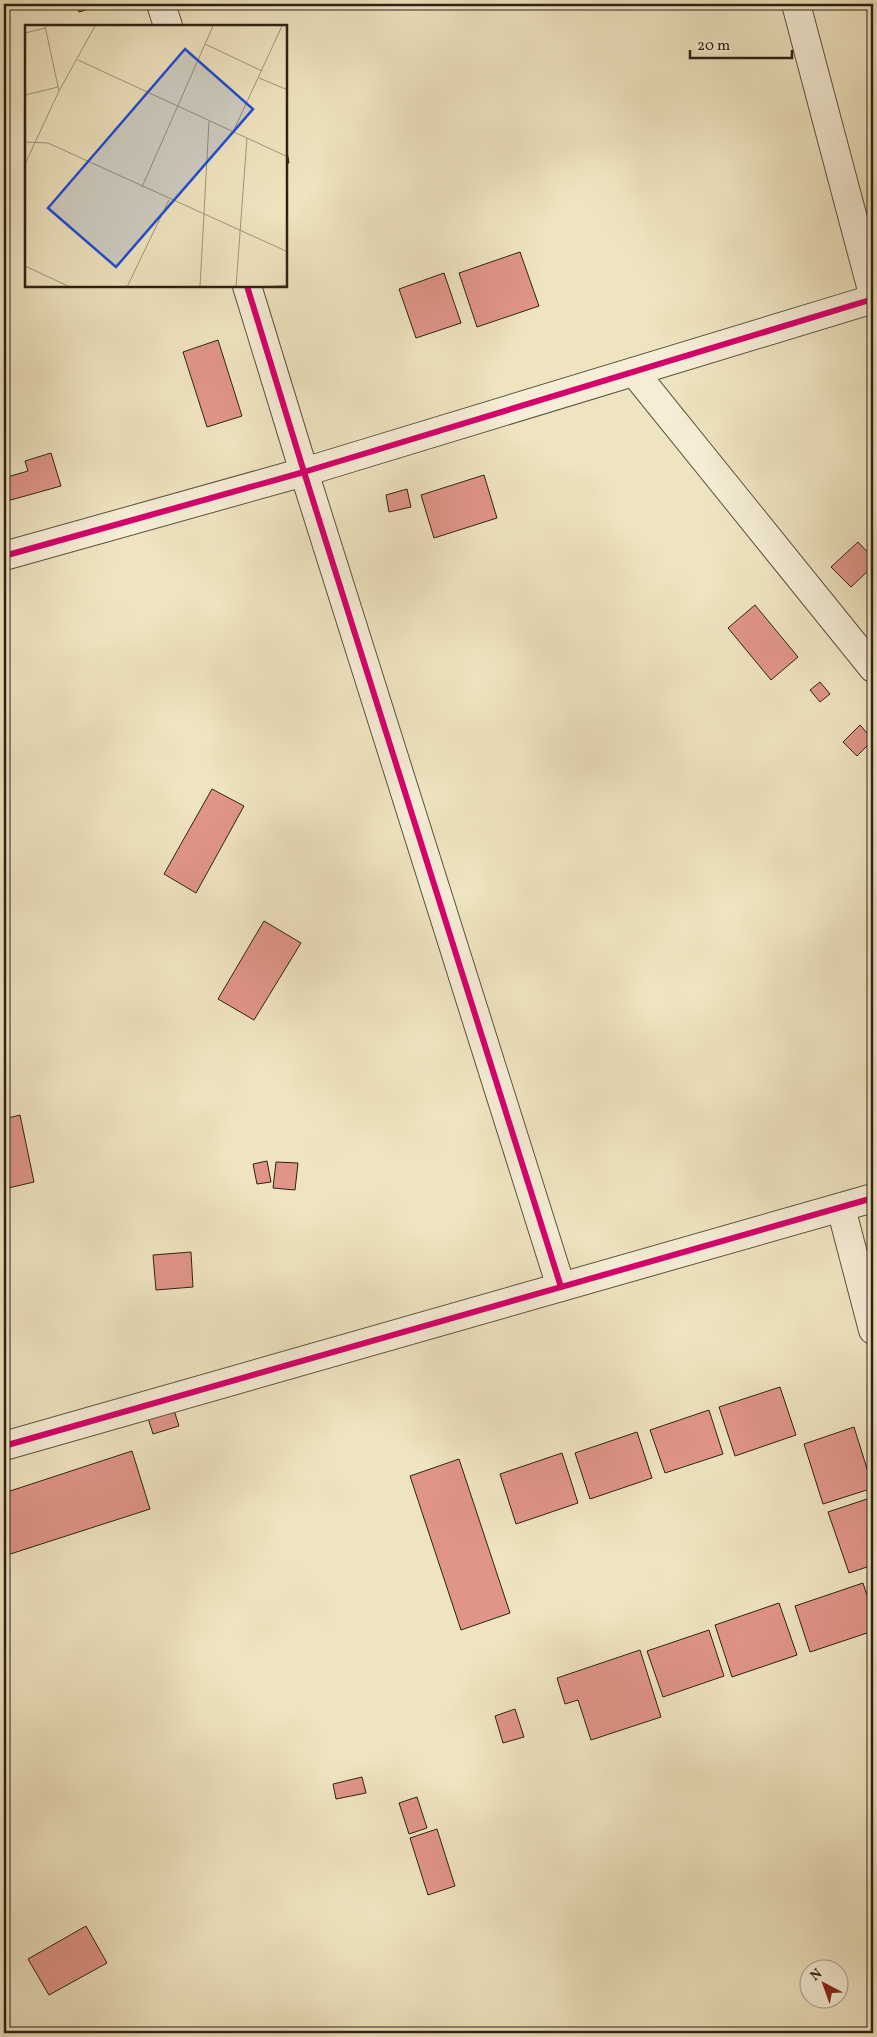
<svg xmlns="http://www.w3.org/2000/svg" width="877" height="2037" viewBox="0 0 877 2037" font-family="Vollkorn,serif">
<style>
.building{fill:#e19589;stroke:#2d2116}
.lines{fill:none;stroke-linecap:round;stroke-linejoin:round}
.street-casing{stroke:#5e5240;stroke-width:30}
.street{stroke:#f5edd6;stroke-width:28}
.cycleway-casing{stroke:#f5edd6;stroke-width:9}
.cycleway{stroke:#d6006c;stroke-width:6}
.inset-road{fill:none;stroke:#a1967c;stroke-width:1}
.view{fill:#1d4ed8;fill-opacity:0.15;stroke:#1d4ed8;stroke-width:2.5}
.inset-edge{fill:none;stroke:#2d2116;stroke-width:2.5}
</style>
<rect width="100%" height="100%" fill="#efe4c0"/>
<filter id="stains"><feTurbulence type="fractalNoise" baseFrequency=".004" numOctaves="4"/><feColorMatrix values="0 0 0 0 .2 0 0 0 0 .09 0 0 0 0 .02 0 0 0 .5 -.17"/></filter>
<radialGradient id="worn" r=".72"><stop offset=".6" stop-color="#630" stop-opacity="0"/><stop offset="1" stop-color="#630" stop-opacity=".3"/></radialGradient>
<g class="building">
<path d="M 77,4 L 104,4 L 79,12 Z"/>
<path d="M 286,146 L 289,163 L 286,164 Z"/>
<path d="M 520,252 L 539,306 L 477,327 L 459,273 Z"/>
<path d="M 444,273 L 461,323 L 416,338 L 399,289 Z"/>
<path d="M 218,340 L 242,416 L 207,427 L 183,352 Z"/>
<path d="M 51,453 L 61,486 L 7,501 L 4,490 L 4,478 L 28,471 L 25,461 Z"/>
<path d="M 484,475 L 497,518 L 434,538 L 421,495 Z"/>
<path d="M 407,489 L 411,507 L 389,512 L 386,495 Z"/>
<path d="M 858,542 L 873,558 L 873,566 L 851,587 L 831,567 Z"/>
<path d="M 755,605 L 798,657 L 771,680 L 728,628 Z"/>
<path d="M 820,682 L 830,694 L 820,702 L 810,690 Z"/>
<path d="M 860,725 L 873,740 L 857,756 L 843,742 Z"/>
<path d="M 212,789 L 244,806 L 196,893 L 164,874 Z"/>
<path d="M 264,921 L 301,943 L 254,1020 L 218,999 Z"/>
<path d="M 20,1115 L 34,1182 L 4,1189 L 4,1119 Z"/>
<path d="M 267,1161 L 271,1182 L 257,1184 L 253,1164 Z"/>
<path d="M 276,1162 L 298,1163 L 295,1190 L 273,1188 Z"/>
<path d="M 191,1252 L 193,1287 L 156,1290 L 153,1255 Z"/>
<path d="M 780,1387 L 796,1435 L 735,1456 L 719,1407 Z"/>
<path d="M 173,1407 L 179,1426 L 153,1434 L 147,1415 Z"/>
<path d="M 709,1410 L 723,1454 L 665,1473 L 650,1430 Z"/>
<path d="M 854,1427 L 873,1488 L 823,1504 L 804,1444 Z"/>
<path d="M 637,1432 L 652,1478 L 590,1499 L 575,1453 Z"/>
<path d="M 132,1451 L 150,1509 L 4,1556 L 4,1493 Z"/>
<path d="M 562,1453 L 578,1503 L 516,1524 L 500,1474 Z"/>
<path d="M 459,1459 L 510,1613 L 461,1630 L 410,1476 Z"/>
<path d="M 873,1497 L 873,1565 L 849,1573 L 828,1512 Z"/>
<path d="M 863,1583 L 873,1614 L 873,1631 L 810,1652 L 795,1606 Z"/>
<path d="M 779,1603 L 797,1655 L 732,1677 L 715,1625 Z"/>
<path d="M 709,1630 L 724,1676 L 663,1697 L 647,1651 Z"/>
<path d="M 640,1650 L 661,1717 L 591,1740 L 578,1700 L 565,1704 L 557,1678 Z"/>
<path d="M 515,1709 L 524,1737 L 503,1743 L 495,1716 Z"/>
<path d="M 362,1777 L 366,1793 L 336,1799 L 333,1784 Z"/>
<path d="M 417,1797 L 427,1828 L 409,1834 L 399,1803 Z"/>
<path d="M 437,1829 L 455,1886 L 428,1895 L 410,1838 Z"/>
<path d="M 86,1926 L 107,1963 L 49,1995 L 28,1959 Z"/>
</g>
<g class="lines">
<g class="street-casing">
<g id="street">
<path d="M 161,4 L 168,26"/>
<path d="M 796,4 L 873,294"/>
<path d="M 247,286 L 304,472 L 561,1287"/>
<path d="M 634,372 L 873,668"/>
<path d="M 4,556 L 304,472 L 873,299"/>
<path d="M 841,1208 L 873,1330"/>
<path d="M 4,1446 L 873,1198"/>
</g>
</g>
<use href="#street" class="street"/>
<g class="cycleway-casing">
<g id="cycleway">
<path d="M 247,286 L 304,472 L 561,1287"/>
<path d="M 4,556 L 304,472 L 873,299"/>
<path d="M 4,1446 L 873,1198"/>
</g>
</g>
<use href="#cycleway" class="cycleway"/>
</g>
<g transform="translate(25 25)">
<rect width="262" height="262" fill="#efe4c0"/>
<path class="inset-road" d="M 20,1 L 34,66M 0,8 L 20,3M 180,19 L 237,46M 53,35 L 263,132M 234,53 L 263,65M 0,70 L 33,62M 208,107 L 257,1M 0,117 L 23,118 L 263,227M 0,139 L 34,66 L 70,1M 117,162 L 188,1M 0,241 L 45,262M 102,262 L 144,175M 175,262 L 184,96M 211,262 L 222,113M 238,262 L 263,260"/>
<path class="view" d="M 160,24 L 228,84 L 91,242 L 23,183 Z"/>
<rect width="262" height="262" class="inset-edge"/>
</g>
<rect width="877" height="2037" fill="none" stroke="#efe4c0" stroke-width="20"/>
<rect x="5" y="5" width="867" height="2027" fill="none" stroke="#2d2116" stroke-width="2.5"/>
<rect x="10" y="10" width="857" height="2017" fill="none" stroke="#2d2116"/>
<g transform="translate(824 1984) rotate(319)"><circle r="24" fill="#f5edd6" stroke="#a59b89"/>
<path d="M0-4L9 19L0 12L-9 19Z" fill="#8f2418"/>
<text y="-8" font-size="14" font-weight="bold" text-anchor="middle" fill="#2d2116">N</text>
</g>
<path d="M690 50v8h102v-8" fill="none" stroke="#2d2116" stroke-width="2.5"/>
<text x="697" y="50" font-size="15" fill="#2d2116" stroke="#f5edd6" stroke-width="4" paint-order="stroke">20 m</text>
<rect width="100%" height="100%" filter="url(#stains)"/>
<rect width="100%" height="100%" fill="url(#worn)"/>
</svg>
